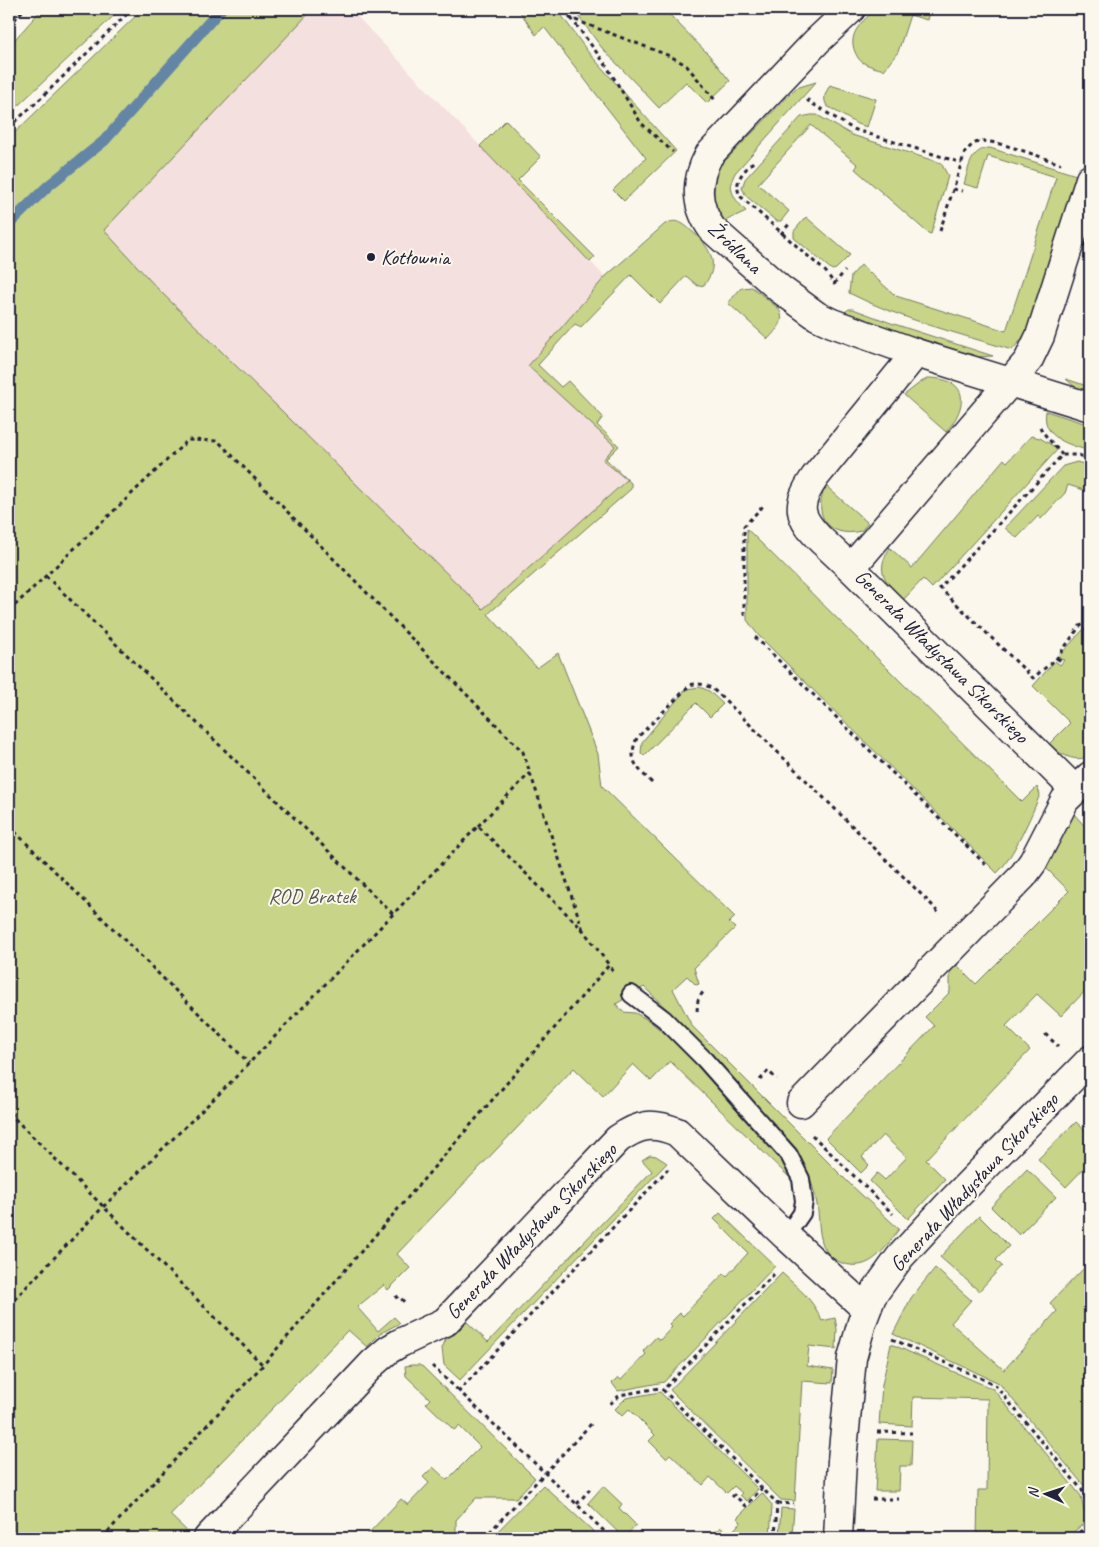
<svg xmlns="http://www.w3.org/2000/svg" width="1099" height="1547" viewBox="0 0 1099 1547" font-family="Caveat,sans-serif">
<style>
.built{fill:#f3e0df}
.green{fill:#c8d487;stroke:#757b61}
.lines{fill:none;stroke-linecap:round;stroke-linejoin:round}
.stream{stroke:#6386a6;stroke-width:11}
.lane-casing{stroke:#22223b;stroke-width:20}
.street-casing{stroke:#22223b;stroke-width:31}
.path{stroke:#22223b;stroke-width:3;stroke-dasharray:4 4;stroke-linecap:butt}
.lane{stroke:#fbf7ec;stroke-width:16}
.street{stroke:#fbf7ec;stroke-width:28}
.poi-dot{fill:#22223b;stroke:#fbf7ec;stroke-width:2}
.labels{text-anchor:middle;stroke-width:4;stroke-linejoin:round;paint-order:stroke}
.street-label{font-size:21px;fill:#22223b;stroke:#fbf7ec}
.poi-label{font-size:21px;fill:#22223b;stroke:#fbf7ec;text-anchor:start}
.park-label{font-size:21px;fill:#545752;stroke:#fbf7ec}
</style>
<rect width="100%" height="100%" fill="#fbf7ec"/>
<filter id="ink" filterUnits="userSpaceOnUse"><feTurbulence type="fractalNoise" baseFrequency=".02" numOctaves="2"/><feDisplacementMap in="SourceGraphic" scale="10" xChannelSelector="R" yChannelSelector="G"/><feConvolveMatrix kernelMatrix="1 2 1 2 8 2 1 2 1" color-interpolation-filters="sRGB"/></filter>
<g filter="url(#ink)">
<path class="built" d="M 313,9 L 350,9 L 605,277 L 528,366 L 616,446 L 604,460 L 627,480 L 483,609 L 158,289 L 104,229 Z"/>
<g class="green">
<path d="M 42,9 L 121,9 L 9,114 L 9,46 Z"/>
<path d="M 143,9 L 313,9 L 104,230 L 158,289 L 483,609 L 627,480 L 603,460 L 615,446 L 528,366 L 605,277 L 665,224 C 678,217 685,225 695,234 C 711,249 720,265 704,285 L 698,286 L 686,276 L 660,304 L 631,275 L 581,327 L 575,324 L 538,365 L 561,387 L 568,381 L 603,417 L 597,425 L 619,446 L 606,459 L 631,483 L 631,489 L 488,614 L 537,668 L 558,653 L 598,754 L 602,786 L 735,917 L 729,923 L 735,928 L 694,968 L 699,984 L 696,985 L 687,976 L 673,989 L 692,1026 L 851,1185 L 899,1229 C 885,1249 870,1273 842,1263 C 832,1259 825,1252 822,1242 C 819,1233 819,1221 818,1211 C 815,1189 808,1171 797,1150 L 686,1028 L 644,987 L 616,1004 L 623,1012 L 635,1013 L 648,1020 L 671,1038 L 739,1108 L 786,1165 L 791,1179 L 670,1061 L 651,1081 L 633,1064 L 603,1096 L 574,1068 L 397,1254 L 410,1268 L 388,1290 L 384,1285 L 357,1307 L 378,1331 L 394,1317 L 400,1323 L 381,1333 L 367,1347 L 348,1330 L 170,1515 L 188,1532 L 184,1538 L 9,1538 L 9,138 Z"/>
<path d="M 518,9 L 557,9 L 588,52 L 676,151 L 624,201 L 613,190 L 646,158 L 544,27 L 536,35 Z"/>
<path d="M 573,9 L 664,9 L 709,55 L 730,81 L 707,103 L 686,82 L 659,108 L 602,48 Z"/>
<path d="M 876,9 L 930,9 L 927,20 L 910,15 L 898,52 L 884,70 C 877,68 868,66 862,62 C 858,59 857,56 855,52 C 847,33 863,21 876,9 Z"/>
<path d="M 816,82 L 735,173 C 726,189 735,200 746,211 L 725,221 C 711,204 712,187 719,167 L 796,88 Z"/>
<path d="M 830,85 L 876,99 L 867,127 L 857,124 L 827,106 C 822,98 826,92 830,85 Z"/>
<path d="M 811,115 L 817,115 L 852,135 L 941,163 L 948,176 L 931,234 L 928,233 L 855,169 L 858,165 L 811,125 L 758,184 L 789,211 L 781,221 L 776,221 L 746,196 L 742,188 L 745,179 L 801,117 Z"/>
<path d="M 506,120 L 541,157 L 518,180 L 595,257 L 590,262 L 480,146 Z"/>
<path d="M 990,148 L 1076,175 L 1026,334 L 1012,350 C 957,333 900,319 849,293 L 851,276 L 861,265 L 896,296 L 1006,331 L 1056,177 L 988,156 L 978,188 L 964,184 C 969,168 970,149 990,148 Z"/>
<path d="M 806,217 L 850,255 L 836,269 L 832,270 L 794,238 L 794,231 Z"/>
<path d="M 752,287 L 778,308 C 787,321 777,329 768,339 L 728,303 L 741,288 Z"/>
<path d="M 849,309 L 853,309 L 891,323 L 993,356 L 978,357 L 900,332 L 845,312 Z"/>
<path d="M 929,378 C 970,379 968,406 946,432 L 904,395 L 921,382 Z"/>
<path d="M 1066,379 L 1090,387 L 1090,392 L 1075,387 Z"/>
<path d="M 1046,411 L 1090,425 L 1090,451 C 1070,445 1041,438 1046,411 Z"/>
<path d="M 1031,436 L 1040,438 L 1058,449 L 932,588 L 923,579 L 903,600 C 886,583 874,571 890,548 L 912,568 L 1004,459 L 1007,462 Z"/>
<path d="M 1077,462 L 1090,466 L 1090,492 L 1068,485 L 1065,493 L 1041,519 L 1038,516 L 1017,538 L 1005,528 L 1063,466 Z"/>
<path d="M 826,486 L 868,523 L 861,531 C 829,539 811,515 826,486 Z"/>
<path d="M 747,529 L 1022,802 L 1037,787 L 1040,794 C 1033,813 1012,860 997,873 L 758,635 L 747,620 Z"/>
<path d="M 1090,626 L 1090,756 C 1074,763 1061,755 1049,744 L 1070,723 L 1033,686 L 1055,661 L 1060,665 L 1064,660 L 1057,658 L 1082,631 Z"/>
<path d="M 700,687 L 709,691 L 723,704 L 710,717 L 696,703 L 644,756 L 641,753 L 642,742 L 686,689 Z"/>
<path d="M 1073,813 L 1090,832 L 1090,986 L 1061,1016 L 1037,994 L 1006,1026 L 1030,1050 L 926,1160 L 945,1179 L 908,1219 L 870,1181 L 877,1173 L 885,1180 L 907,1157 L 883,1135 L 862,1157 L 869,1165 L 861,1173 L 826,1138 L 934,1026 L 925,1017 L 950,992 L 950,971 L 957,965 L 976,984 L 1069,891 L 1046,868 Z"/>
<path d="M 1076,1122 L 1090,1135 L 1090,1162 L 1066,1187 L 1038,1159 Z"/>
<path d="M 650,1155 L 656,1156 L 667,1163 L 460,1380 L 444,1365 L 442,1348 L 446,1339 L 455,1334 L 467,1322 L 488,1342 L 652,1171 L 642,1160 Z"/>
<path d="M 1027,1169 L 1056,1197 L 1019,1235 L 991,1207 Z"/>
<path d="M 720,1213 L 775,1266 L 664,1382 L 618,1391 L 612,1383 L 618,1377 L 621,1380 L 646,1354 L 643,1351 L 656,1337 L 660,1340 L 672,1327 L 669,1324 L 680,1313 L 683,1316 L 724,1273 L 727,1276 L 748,1253 L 714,1219 Z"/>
<path d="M 979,1216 L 1009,1246 L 996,1260 L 1002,1266 L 979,1291 L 940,1257 Z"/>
<path d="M 1090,1262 L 1090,1493 L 999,1383 L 893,1334 L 911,1298 L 935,1268 L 971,1300 L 951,1323 L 1004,1370 L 1057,1311 L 1050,1303 Z"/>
<path d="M 782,1273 C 799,1289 813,1299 822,1321 L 835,1318 L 837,1329 L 836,1349 L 809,1346 L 807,1366 L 833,1370 L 832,1383 L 802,1381 L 795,1501 L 781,1500 L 670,1390 Z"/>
<path d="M 891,1344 L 993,1389 L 1081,1496 L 1086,1522 L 1066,1538 L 977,1538 L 978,1490 L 987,1490 L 988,1399 L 913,1397 L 912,1426 L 879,1424 L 882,1385 Z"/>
<path d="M 412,1365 L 419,1365 L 423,1367 L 535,1478 L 516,1498 L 476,1498 L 456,1520 L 456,1538 L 364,1538 L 401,1499 L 408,1505 L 429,1483 L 423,1477 L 433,1467 L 447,1480 L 480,1447 L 459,1426 L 454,1430 L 426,1403 L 430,1399 L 406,1376 L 405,1366 Z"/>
<path d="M 660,1392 L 758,1489 L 747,1501 L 740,1495 L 742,1493 L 734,1486 L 727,1493 L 710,1477 L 703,1485 L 670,1454 L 666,1458 L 649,1441 L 655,1435 L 629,1409 L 622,1416 L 615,1409 L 626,1398 Z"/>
<path d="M 878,1439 L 912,1440 L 911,1466 L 900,1466 L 899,1491 L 875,1491 Z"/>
<path d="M 543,1485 L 594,1532 L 597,1538 L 491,1538 Z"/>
<path d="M 603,1486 L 622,1504 L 619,1508 L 636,1525 L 624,1538 L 588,1503 Z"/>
<path d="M 762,1493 L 772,1505 L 770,1538 L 717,1538 L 713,1535 L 720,1527 L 729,1535 L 741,1522 L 737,1518 Z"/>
<path d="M 781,1508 L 794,1509 L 792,1535 L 821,1538 L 779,1538 Z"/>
</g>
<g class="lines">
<path class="stream" d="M 9,224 L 48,186 L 104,141 L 221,9"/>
<g class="lane-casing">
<path id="lane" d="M 631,994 L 664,1019 L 704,1059 L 789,1155 L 801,1179 L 804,1201 L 802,1213 L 786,1236"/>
</g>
<g class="street-casing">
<g id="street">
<path d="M 851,9 L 817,41 L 709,155 C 695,181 695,205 712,229 L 780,289 L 817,316 L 832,323 L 916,353 L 1090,407"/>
<path d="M 851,568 C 841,559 832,550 822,541 C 798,517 795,506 815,477 L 916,353"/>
<path d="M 1075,790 L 851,568 L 1028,361 L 1040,336 L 1090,179"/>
<path d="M 801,1103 L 1022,877 L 1033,862 L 1065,800 L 1090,776"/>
<path d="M 208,1538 L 373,1363 L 388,1350 L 400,1343 L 445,1322 L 618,1139 C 640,1124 652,1122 677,1132 L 786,1236 L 866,1309"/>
<path d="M 838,1538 L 842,1460 L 852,1358 L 862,1322 L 872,1296 L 900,1257 L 948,1205 L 1090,1060"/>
</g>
</g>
<g class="path">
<path d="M 565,9 L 570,18 L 670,56 L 686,65 L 715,100"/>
<path d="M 571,18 L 606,65 L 641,123 L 673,152"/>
<path d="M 9,26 L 24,9"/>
<path d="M 809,99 L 808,101 L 853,129 L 962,163"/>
<path d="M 9,127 L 38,101 L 132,9"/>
<path d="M 753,162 C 743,172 733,181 740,196 L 826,272 L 835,285"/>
<path d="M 953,189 L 962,191"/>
<path d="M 940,231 L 965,152 C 969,148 972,144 978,142 C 991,137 1045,159 1061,164"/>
<path d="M 781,234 L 790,223"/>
<path d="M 834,284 L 845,271"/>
<path d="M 1040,427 C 1045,437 1055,445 1062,455"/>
<path d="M 1090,459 L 1078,455 L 1062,455 L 940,588 L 1033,678 L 1057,658 L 1080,626 L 1090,622"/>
<path d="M 46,576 L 393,914"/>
<path d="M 9,611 L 188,440 L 218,441 L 523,752 L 583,930"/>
<path d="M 744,615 L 744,526 L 764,505"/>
<path d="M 755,637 L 986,865"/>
<path d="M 1057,658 L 1062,662"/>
<path d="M 652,783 C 637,767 627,761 637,738 L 690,685 C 705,681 713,689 723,698 L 933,906 L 939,914"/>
<path d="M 9,826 L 249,1063"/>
<path d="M 478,826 L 530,773"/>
<path d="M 697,1011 L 698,1000 L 703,992"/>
<path d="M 1045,1034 L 1058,1046"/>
<path d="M 760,1080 L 768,1071 L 777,1079"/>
<path d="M 9,1113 L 263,1365"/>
<path d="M 812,1135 L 893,1214"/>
<path d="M 395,1298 L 399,1296 L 406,1304"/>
<path d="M 9,1305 L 103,1207 L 228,1085 L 478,826 L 583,930 L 609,965"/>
<path d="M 892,1339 L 994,1384 L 1082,1490 L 1086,1501 L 1090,1521"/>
<path d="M 432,1366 L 459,1391"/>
<path d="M 610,1404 L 620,1395 L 659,1388 L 663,1390"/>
<path d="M 591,1424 L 545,1473 L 459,1391 L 668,1169"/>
<path d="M 877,1432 L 912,1433"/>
<path d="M 732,1497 L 734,1495 L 746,1506 L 762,1488"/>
<path d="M 872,1499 L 899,1499"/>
<path d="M 777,1503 L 794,1504"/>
<path d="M 577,1504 L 590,1489"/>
<path d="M 102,1538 L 263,1365 L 609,965 L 614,972"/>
<path d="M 484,1538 L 545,1473 L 611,1538"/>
<path d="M 775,1538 L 777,1503 L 663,1390 L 776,1272"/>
<path d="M 1073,1538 L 1090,1523"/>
</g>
<use href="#lane" class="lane"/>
<use href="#street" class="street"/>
</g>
</g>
<circle class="poi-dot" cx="371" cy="257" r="5"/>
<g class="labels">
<g class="street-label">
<text transform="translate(735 247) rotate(44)" y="7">Źródlana</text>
<text transform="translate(942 656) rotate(45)" y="7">Generała Władysława Sikorskiego</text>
<text transform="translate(974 1182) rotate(-47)" y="7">Generała Władysława Sikorskiego</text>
<text transform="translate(531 1231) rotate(-46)" y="7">Generała Władysława Sikorskiego</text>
</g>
<g class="poi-label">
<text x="381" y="264">Kotłownia</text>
</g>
<g class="park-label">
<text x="312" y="903">ROD Bratek</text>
</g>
</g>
<rect width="1099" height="1547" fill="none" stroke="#fbf7ec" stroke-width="30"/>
<rect x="15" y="15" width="1069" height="1517" fill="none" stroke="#22223b" stroke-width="2" filter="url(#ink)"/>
<g transform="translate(1046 1494) rotate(273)" stroke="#fbf7ec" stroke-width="4" paint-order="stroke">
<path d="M0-4L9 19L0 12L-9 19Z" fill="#22223b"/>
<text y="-8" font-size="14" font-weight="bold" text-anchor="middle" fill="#22223b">N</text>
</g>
</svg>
